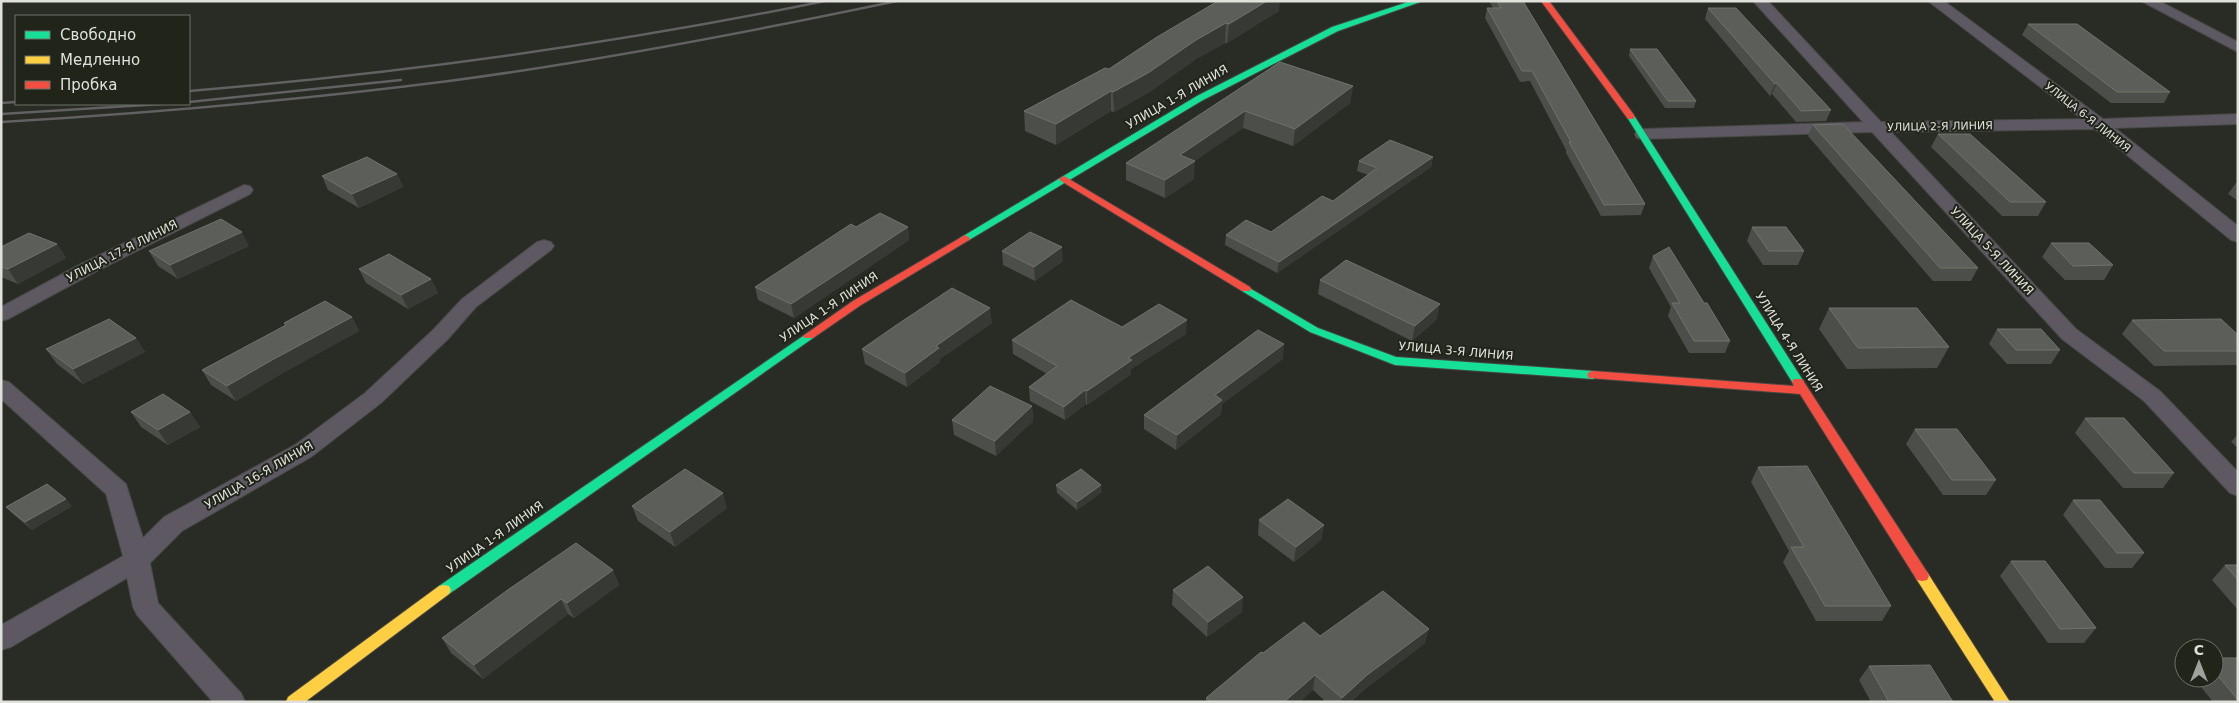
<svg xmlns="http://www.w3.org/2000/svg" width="2239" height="703" viewBox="0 0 2239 703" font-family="'DejaVu Sans',sans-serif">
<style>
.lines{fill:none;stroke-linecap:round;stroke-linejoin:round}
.street-casing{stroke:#464743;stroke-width:2}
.fast-casing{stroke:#464743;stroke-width:2}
.slow-casing{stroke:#464743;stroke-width:2}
.jam-casing{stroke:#464743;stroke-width:2}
.street{fill:#5d5862;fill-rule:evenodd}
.fast{fill:#16e098;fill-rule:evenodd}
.slow{fill:#ffcf43;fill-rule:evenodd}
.jam{fill:#f24e42;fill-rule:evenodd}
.rail{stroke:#616062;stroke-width:2.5}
.wall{fill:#4c4e49}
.shaded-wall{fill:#373934}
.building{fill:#5c5e59;stroke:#70726d}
.labels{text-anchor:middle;stroke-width:4;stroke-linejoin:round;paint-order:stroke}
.far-street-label{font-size:11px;fill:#dfe1da;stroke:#202419}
.street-label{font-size:12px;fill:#dfe1da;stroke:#202419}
</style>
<rect width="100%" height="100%" fill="#292b25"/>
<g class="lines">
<g class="street-casing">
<g id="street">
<path d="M 1753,1 L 1768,1 L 1881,122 L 2082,119 L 1928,1 L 1944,1 L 2103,119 L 2238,114 L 2238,124 L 2115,128 L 2238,226 L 2238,242 L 2231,240 L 2095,129 L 1891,132 L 2076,329 L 2160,391 L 2238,472 L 2238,496 L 2230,493 L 2144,401 L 2062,339 L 1872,132 L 1643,139 L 1637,138 L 1635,134 L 1637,130 L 1643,129 L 1863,122 Z"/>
<path d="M 2141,1 L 2159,1 L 2238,42 L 2238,52 Z"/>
<path d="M 244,185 L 250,186 L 253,190 L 250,194 L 95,272 L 8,319 L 1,321 L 1,307 L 81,264 Z"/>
<path d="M 544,240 L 551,242 L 554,246 L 551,250 L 476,307 L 448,339 L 381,403 L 311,457 L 182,531 L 150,563 L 158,603 L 241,693 L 245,702 L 213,702 L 137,615 L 133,607 L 127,578 L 11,647 L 1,650 L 1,625 L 123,556 L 106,494 L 1,399 L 1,380 L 9,382 L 126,484 L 143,538 L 164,517 L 295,445 L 365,393 L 434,329 L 462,299 L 537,242 Z"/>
</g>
</g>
<g class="fast-casing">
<g id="fast">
<path d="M 1411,1 L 1423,1 L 1338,31 L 1203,100 L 969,240 L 965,241 L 960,238 L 1197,96 L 1332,27 Z"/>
<path d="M 1631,114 L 1635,117 L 1802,379 L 1804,382 L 1802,385 L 1794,385 L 1627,117 Z"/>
<path d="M 1246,286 L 1318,328 L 1396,357 L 1593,371 L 1599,375 L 1593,379 L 1395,365 L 1310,332 L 1242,291 L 1241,289 Z"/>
<path d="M 809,332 L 815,336 L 813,338 L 449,594 L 444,595 L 439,594 L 437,590 L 439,586 Z"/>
</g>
</g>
<g class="slow-casing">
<g id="slow">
<path d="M 1922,571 L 1927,572 L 2010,702 L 1995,702 L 1917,580 L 1915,576 L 1917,572 Z"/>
<path d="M 444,585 L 449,586 L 451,590 L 449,594 L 305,702 L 286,702 L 288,697 L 439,586 Z"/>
</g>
</g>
<g class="jam-casing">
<g id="jam">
<path d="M 1541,1 L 1549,1 L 1634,115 L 1634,119 L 1628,119 Z"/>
<path d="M 1064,176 L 1250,287 L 1251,289 L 1250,291 L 1242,291 L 1061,181 L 1059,179 Z"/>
<path d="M 965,235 L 970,238 L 969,240 L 861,305 L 813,338 L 805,338 L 803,336 L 853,301 Z"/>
<path d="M 1593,371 L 1794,386 L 1792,382 L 1794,379 L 1802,379 L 1927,572 L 1929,576 L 1927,580 L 1922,581 L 1917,580 L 1800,394 L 1589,378 L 1587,375 L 1589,372 Z"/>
</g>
</g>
<use href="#street" class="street"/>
<use href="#fast" class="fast"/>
<use href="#slow" class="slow"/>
<use href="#jam" class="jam"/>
<g class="rail">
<path d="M 189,91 C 403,73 615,44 825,1"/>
<path d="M 189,102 L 401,80"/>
<path d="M 1,103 L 16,102"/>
<path d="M 1,114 L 162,104"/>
<path d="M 1,122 C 151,113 300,100 449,81 C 600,61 749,32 897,1"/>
</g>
</g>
<g class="wall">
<path d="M 1489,1 L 1523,1 L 1645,204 L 1641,215 L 1601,216 L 1566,153 L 1566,150 L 1530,81 L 1520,82 L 1485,18 L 1487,8 L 1493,8 Z"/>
<path d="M 1708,8 L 1831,110 L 1826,121 L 1796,122 L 1772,94 L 1770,96 L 1705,19 Z"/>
<path d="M 1279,11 L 1227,43 L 1225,43 L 1196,59 L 1148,93 L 1114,112 L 1111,111 L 1056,145 L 1025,131 L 1024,111 L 1109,69 L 1157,37 Z"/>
<path d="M 2028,24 L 2170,92 L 2164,103 L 2111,103 L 2022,35 Z"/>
<path d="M 1630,49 L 1696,101 L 1694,108 L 1665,108 L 1629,56 Z"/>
<path d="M 1280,62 L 1353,86 L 1350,103 L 1293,146 L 1243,128 L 1194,161 L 1194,179 L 1165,198 L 1126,180 L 1126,163 Z"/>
<path d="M 1813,125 L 1978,268 L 1971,281 L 1933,281 L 1808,136 Z"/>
<path d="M 1938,134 L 2046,202 L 2038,216 L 2002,216 L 1931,147 Z"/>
<path d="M 1433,157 L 1431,167 L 1277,273 L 1225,245 L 1226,235 L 1271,232 L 1333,201 L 1368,175 L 1357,171 L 1359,161 Z"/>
<path d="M 397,174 L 403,187 L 359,208 L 328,190 L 322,176 Z"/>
<path d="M 2236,183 L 2238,183 L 2238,201 L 2228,194 Z"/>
<path d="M 856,227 L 908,227 L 909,240 L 794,318 L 758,300 L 755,287 Z"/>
<path d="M 1752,227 L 1804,251 L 1798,265 L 1763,265 L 1747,241 Z"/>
<path d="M 2051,243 L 2113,265 L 2104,280 L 2065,280 L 2042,257 Z"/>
<path d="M 57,244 L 66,258 L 18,284 L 1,277 L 1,247 Z"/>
<path d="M 249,246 L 178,279 L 158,266 L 149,251 Z"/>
<path d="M 1002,251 L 1063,261 L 1035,281 L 1003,265 Z"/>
<path d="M 1653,256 L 1704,303 L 1730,341 L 1725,353 L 1689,353 L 1668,316 L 1671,307 L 1649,268 Z"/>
<path d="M 359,269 L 431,279 L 438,293 L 408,309 L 366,283 Z"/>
<path d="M 1320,280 L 1437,319 L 1412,341 L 1318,294 Z"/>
<path d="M 1829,308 L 1949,347 L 1937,368 L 1847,369 L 1819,329 Z"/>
<path d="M 352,317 L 359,331 L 281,374 L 236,401 L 211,385 L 202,370 L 285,326 L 284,323 Z"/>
<path d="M 2132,320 L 2238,335 L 2238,365 L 2154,366 L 2122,334 Z"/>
<path d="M 992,323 L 940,359 L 940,362 L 907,387 L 865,364 L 862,349 Z"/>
<path d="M 1122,327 L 1186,334 L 1131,369 L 1131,374 L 1087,405 L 1086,404 L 1065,420 L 1030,401 L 1029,387 L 1047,374 L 1013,354 L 1012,340 Z"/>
<path d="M 1997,329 L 2060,350 L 2051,364 L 2007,364 L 1989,344 Z"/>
<path d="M 136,338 L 145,352 L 83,384 L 57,364 L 46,349 Z"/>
<path d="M 1283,359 L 1222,404 L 1221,414 L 1176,450 L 1144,429 L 1144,415 Z"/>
<path d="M 1032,406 L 1033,421 L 996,456 L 954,435 L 952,420 Z"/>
<path d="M 131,412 L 190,412 L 200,427 L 168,445 L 141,427 Z"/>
<path d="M 2085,418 L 2174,473 L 2163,488 L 2123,488 L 2075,433 Z"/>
<path d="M 1915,429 L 1996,480 L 1986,495 L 1943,495 L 1906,444 Z"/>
<path d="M 2238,434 L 2238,448 L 2231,442 Z"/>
<path d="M 1758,467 L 1891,606 L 1882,621 L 1816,621 L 1783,562 L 1789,551 L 1751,482 Z"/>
<path d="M 1056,485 L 1102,492 L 1077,510 L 1057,493 Z"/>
<path d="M 2073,500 L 2144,553 L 2132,568 L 2105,568 L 2063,515 Z"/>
<path d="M 72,506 L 32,530 L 13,514 L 6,507 Z"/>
<path d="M 632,506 L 727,508 L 675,547 L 638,521 Z"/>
<path d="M 1259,520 L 1324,525 L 1321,540 L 1294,562 L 1258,535 Z"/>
<path d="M 2011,561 L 2096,628 L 2084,643 L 2048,643 L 2000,576 Z"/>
<path d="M 2225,565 L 2238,565 L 2238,610 L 2212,580 Z"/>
<path d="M 613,570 L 619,585 L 574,618 L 568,614 L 483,679 L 451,653 L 442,638 Z"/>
<path d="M 1173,590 L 1242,612 L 1207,637 L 1172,605 Z"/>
<path d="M 1320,636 L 1425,643 L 1364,690 L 1351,702 L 1326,702 L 1313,690 L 1299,702 L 1206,702 L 1206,698 L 1263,653 Z"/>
<path d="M 2214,658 L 2238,659 L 2238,702 L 2213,702 L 2194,678 L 2214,678 Z"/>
<path d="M 1869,666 L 1953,702 L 1871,702 L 1859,680 Z"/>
</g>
<g class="shaded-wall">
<path d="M 1267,1 L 1280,1 L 1279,11 L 1227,43 L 1229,24 Z"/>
<path d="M 1226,23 L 1225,43 L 1196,59 L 1148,93 L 1114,112 L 1113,92 L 1196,40 Z"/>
<path d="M 1777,83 L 1772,94 L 1770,96 L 1775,84 Z"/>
<path d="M 1353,86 L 1350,103 L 1293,146 L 1295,129 Z"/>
<path d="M 1111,91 L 1111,111 L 1056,145 L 1056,124 Z"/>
<path d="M 1245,111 L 1243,128 L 1188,166 L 1195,161 L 1194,179 L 1165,198 L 1165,180 L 1180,155 Z"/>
<path d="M 1433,157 L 1431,167 L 1277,273 L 1279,262 Z"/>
<path d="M 397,174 L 403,187 L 359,208 L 352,194 Z"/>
<path d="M 908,227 L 909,240 L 794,318 L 791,304 Z"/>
<path d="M 242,232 L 249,246 L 178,279 L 170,265 Z"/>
<path d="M 57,244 L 66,258 L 18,284 L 8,269 Z"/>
<path d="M 1062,247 L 1063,261 L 1035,281 L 1034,267 Z"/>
<path d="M 431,279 L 438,293 L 408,309 L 401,295 Z"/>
<path d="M 1440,304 L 1437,319 L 1412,341 L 1415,326 Z"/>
<path d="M 990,308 L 992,323 L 940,359 L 940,362 L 907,387 L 905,373 L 936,346 Z"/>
<path d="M 352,317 L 359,331 L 281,374 L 236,401 L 227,386 L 272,360 Z"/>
<path d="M 1187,320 L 1186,334 L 1131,369 L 1131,374 L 1087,405 L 1087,391 L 1128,358 Z"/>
<path d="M 136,338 L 145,352 L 83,384 L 73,369 Z"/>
<path d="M 1284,344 L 1283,359 L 1222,404 L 1221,414 L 1176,450 L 1177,435 L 1215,395 Z"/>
<path d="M 1085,390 L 1086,404 L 1065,420 L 1064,407 Z"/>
<path d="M 1032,406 L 1033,421 L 996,456 L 995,441 Z"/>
<path d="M 190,412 L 200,427 L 168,445 L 158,430 Z"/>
<path d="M 1101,485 L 1102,492 L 1077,510 L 1077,502 Z"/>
<path d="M 723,493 L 727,508 L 675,547 L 670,532 Z"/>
<path d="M 66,499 L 72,506 L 32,530 L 25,522 Z"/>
<path d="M 1324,525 L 1321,540 L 1294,562 L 1296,547 Z"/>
<path d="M 613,570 L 619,585 L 574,618 L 567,603 Z"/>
<path d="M 1243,597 L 1242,612 L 1207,637 L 1208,622 Z"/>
<path d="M 561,599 L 568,614 L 483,679 L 474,665 Z"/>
<path d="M 1429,629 L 1425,643 L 1364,690 L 1351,702 L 1341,702 L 1342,698 L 1367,675 Z"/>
<path d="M 1315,675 L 1313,690 L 1299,702 L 1284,702 Z"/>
</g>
<g class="building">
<path d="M 1218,1 L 1267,1 L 1229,24 L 1226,23 L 1196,40 L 1148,73 L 1113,92 L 1111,91 L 1056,124 L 1024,111 L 1105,68 L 1109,69 L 1157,37 Z"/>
<path d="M 1497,1 L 1523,1 L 1645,204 L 1604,205 L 1569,142 L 1571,142 L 1532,71 L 1522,71 L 1487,8 L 1501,8 Z"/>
<path d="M 1708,8 L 1736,8 L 1831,110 L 1801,111 L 1777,83 L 1775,84 Z"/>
<path d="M 2028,24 L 2077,24 L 2170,92 L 2117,92 Z"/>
<path d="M 1630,49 L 1657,49 L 1696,101 L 1668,101 Z"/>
<path d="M 1280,62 L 1353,86 L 1295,129 L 1245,111 L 1180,155 L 1195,161 L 1165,180 L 1126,163 Z"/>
<path d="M 1843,124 L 1978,268 L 1940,268 L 1813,125 Z"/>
<path d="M 1938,134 L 1970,134 L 2046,202 L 2010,202 Z"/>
<path d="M 1390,140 L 1433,157 L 1279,262 L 1226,235 L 1246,220 L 1271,232 L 1322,196 L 1333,201 L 1377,168 L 1359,161 Z"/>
<path d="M 367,157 L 397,174 L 352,194 L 322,176 Z"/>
<path d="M 880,213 L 908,227 L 791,304 L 755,287 L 851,224 L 856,227 Z"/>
<path d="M 221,219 L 242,232 L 170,265 L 149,251 Z"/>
<path d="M 1752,227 L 1786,227 L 1804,251 L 1769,251 Z"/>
<path d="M 1030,232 L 1062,247 L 1034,267 L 1002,251 Z"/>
<path d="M 29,233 L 57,244 L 8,269 L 1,267 L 1,247 Z"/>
<path d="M 2051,243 L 2089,243 L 2113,265 L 2073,266 Z"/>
<path d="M 1669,247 L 1704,303 L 1707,303 L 1730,341 L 1694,341 L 1672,303 L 1680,303 L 1653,256 Z"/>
<path d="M 389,254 L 431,279 L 401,295 L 359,269 Z"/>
<path d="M 1346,260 L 1440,304 L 1415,326 L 1320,280 Z"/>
<path d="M 952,288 L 990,308 L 936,346 L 939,348 L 905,373 L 862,349 L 895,326 Z"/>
<path d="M 1071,300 L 1122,327 L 1159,304 L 1187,320 L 1128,358 L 1132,360 L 1087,391 L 1085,390 L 1064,407 L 1029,387 L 1057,366 L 1012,340 Z"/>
<path d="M 325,301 L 352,317 L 272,360 L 227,386 L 202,370 L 286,325 L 284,323 Z"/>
<path d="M 1829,308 L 1917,308 L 1949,347 L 1858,348 Z"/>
<path d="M 109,319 L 136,338 L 73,369 L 46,349 Z"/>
<path d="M 2221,319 L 2238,335 L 2238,351 L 2164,351 L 2132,320 Z"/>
<path d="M 1997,329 L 2041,329 L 2060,350 L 2016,350 Z"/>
<path d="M 1258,330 L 1284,344 L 1215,395 L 1222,400 L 1177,435 L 1144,415 Z"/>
<path d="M 990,386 L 1032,406 L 995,441 L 952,420 Z"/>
<path d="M 163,394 L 190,412 L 158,430 L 131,412 Z"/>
<path d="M 2085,418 L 2124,418 L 2174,473 L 2134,473 Z"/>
<path d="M 1915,429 L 1957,429 L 1996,480 L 1952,480 Z"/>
<path d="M 1807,466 L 1891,606 L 1825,606 L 1791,547 L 1804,547 L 1758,467 Z"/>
<path d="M 685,469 L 723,493 L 670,532 L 632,506 Z"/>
<path d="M 1081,469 L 1101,485 L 1077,502 L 1056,485 Z"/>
<path d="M 47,484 L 66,499 L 25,522 L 6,507 Z"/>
<path d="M 1288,499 L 1324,525 L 1296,547 L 1259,520 Z"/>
<path d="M 2073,500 L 2100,500 L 2144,553 L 2117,553 Z"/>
<path d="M 576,543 L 613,570 L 567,603 L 561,599 L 474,665 L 442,638 L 509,589 Z"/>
<path d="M 2011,561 L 2045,561 L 2096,628 L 2060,629 Z"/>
<path d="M 2225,565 L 2238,565 L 2238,580 Z"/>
<path d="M 1208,566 L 1243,597 L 1208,622 L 1173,590 Z"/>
<path d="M 1383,591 L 1429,629 L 1367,675 L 1342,698 L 1315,675 L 1284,702 L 1211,702 L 1206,698 L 1261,652 L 1263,653 L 1304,622 L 1320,636 Z"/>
<path d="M 2214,658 L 2237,658 L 2238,659 L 2238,700 L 2214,671 Z"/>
<path d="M 1930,665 L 1953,702 L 1889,702 L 1869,666 Z"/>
</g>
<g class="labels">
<g class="far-street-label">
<text transform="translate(2088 117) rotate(38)" y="4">УЛИЦА 6-Я ЛИНИЯ</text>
<text transform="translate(1940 126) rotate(-1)" y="4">УЛИЦА 2-Я ЛИНИЯ</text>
</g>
<g class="street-label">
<text transform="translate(1177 97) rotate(-30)" y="4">УЛИЦА 1-Я ЛИНИЯ</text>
<text transform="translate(122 251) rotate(-27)" y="4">УЛИЦА 17-Я ЛИНИЯ</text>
<text transform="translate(1992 251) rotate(47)" y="4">УЛИЦА 5-Я ЛИНИЯ</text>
<text transform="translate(829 307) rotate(-34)" y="4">УЛИЦА 1-Я ЛИНИЯ</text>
<text transform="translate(1789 342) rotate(58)" y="4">УЛИЦА 4-Я ЛИНИЯ</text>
<text transform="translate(1456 351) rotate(5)" y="4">УЛИЦА 3-Я ЛИНИЯ</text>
<text transform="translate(259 475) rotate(-30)" y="4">УЛИЦА 16-Я ЛИНИЯ</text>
<text transform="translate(495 537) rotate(-35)" y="4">УЛИЦА 1-Я ЛИНИЯ</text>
</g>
</g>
<rect width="2239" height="703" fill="none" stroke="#dfe1da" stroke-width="5"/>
<rect x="15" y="15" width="175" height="90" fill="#202419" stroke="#6c7066"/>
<rect x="25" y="31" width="25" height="8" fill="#16e098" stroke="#6c7066"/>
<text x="60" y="40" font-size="15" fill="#dfe1da">Свободно</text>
<rect x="25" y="56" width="25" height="8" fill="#ffcf43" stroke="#6c7066"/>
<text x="60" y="65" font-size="15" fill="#dfe1da">Медленно</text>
<rect x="25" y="81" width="25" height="8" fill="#f24e42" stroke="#6c7066"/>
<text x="60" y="90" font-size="15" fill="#dfe1da">Пробка</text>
<g transform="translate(2199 663)"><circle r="24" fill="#202419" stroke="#6c7066"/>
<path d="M0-4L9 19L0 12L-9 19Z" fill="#9fa19b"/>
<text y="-8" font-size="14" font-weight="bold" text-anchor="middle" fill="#dfe1da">С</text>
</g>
</svg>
